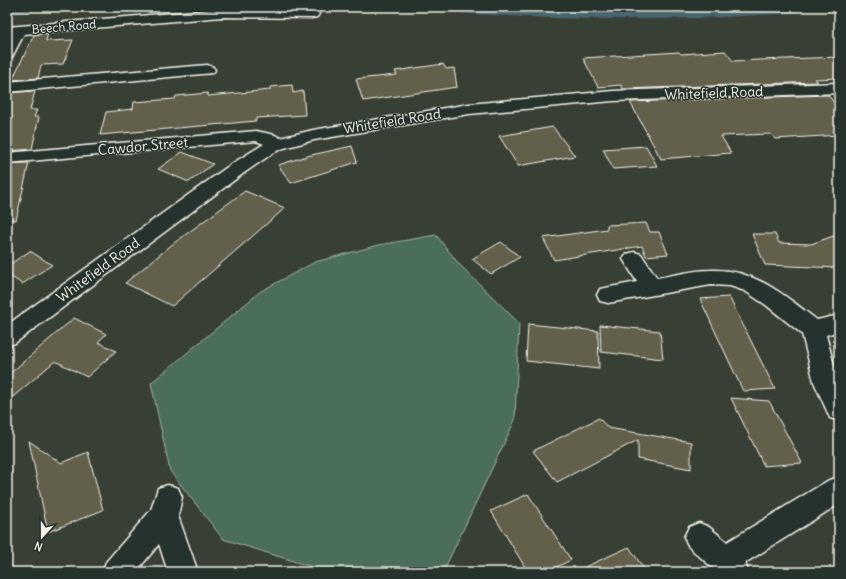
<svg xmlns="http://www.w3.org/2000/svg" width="846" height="579" viewBox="0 0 846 579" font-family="Delius,sans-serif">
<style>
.green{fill:#4c6e5a;stroke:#a0b0a1}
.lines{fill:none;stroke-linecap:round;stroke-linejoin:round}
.canal{fill:#48656d;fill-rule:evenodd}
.building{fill:#62604c;stroke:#f4f1e8}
.minor-casing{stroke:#f4f1e8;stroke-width:3}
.minor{fill:#26332d;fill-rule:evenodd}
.labels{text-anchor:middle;stroke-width:3;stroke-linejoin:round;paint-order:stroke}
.far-street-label{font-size:12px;fill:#f4f1e8;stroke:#26332d}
.street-label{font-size:14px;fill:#f4f1e8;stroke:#26332d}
</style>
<rect width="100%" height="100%" fill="#384036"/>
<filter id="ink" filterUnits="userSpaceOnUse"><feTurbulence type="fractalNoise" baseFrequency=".025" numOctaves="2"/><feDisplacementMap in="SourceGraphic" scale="8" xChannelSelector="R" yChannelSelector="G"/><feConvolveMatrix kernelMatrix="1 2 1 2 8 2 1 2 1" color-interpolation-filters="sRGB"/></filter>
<g filter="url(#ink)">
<path class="green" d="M 436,235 L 459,264 L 519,323 L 515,420 L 443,572 L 328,572 L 223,539 L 170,471 L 151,383 L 261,291 L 315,262 L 379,245 Z"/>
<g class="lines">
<g class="canal">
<path d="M 7,7 L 33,7 L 31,11 L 7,14 Z"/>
<path d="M 450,7 L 625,9 L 800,7 L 798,11 L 791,13 C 680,21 570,21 459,13 L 452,11 Z"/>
</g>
</g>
<g class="building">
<path d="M 48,33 L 46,41 L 73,40 L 63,64 L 41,65 L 38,78 L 12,80 L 34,35 Z"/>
<path d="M 725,51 L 733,61 L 839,57 L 839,78 L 815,79 L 818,82 L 623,89 L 621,85 L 598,87 L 583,58 L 679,52 L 681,54 Z"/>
<path d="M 443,64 L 446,69 L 454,68 L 457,87 L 363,101 L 356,79 L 397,75 L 395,71 Z"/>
<path d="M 292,85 L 293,93 L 303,91 L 305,115 L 256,118 L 256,121 L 100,135 L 106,112 L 133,109 L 134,102 L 175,99 L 176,96 L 208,93 L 208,96 L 270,90 L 270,87 Z"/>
<path d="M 35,91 L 30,110 L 37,110 L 34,117 L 39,117 L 32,149 L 7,151 L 7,93 Z"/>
<path d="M 828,95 L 839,109 L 839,135 L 775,139 L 771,134 L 721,136 L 731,153 L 661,159 L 630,102 Z"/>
<path d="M 553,127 L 575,156 L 518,166 L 499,136 Z"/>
<path d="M 352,146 L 357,162 L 291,183 L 278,165 L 307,156 Z"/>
<path d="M 646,146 L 657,166 L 613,169 L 603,149 Z"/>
<path d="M 182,152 L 213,164 L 189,182 L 158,169 Z"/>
<path d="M 29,163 L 16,220 L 7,219 L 7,164 Z"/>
<path d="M 245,191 L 285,208 L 172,306 L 125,283 L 174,243 Z"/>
<path d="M 646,223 L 650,232 L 659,232 L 668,254 L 646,256 L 642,246 L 554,260 L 543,238 L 607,229 L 607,225 Z"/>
<path d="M 752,234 L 775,234 L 779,243 L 811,244 L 839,234 L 839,268 L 765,265 Z"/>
<path d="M 501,242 L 520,257 L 491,274 L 472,259 Z"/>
<path d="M 30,251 L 52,265 L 22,284 L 7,274 L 7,266 Z"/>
<path d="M 729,297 L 775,389 L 743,391 L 700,299 Z"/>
<path d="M 74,318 L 106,334 L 98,342 L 116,351 L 87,377 L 55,361 L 7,402 L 7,376 Z"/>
<path d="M 528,324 L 598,331 L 599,369 L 526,361 Z"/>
<path d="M 600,325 L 660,331 L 663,359 L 601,352 Z"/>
<path d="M 731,398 L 769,401 L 802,463 L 764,466 Z"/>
<path d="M 599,418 L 608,428 L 691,442 L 691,469 L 638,459 L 638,440 L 557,482 L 533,451 Z"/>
<path d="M 29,441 L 61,463 L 88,452 L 103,510 L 48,532 Z"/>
<path d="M 528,494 L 571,560 L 546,572 L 528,572 L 491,511 Z"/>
<path d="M 629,547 L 646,572 L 574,572 Z"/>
</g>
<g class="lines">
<g class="minor-casing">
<g id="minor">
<path d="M 222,9 L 312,10 L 317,11 L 319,14 L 317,17 L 312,18 L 222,17 L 24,34 L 12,57 L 7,59 L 7,38 L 9,35 L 7,35 L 7,27 Z"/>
<path d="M 207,65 L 213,67 L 215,70 L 213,73 L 7,92 L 7,82 Z"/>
<path d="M 839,83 L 839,93 L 613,101 L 469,114 L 314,140 L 284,148 L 273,153 L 244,173 L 15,343 L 7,346 L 7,325 L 230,165 L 264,144 L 256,141 L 7,163 L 7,153 L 256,131 L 275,135 L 280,138 L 313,130 L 469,104 L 613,91 Z"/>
<path d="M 634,252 L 641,254 L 657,278 C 675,275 693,270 711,270 C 754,268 785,296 817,320 L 839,315 L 839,331 L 826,335 L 839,384 L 839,421 L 830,418 L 814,382 L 802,334 L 766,305 L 745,291 L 730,286 L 711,285 L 608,303 L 600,301 L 597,295 L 600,289 L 637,282 L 623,259 L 627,254 Z"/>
<path d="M 839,477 L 839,504 L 745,563 L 749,572 L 717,572 L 689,547 L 684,537 L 689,527 L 699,523 L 709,527 L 727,542 L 829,480 Z"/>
<path d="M 168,485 L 178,488 L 182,497 L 178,516 L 198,572 L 168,572 L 159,544 L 136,572 L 102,572 L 106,562 L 151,510 L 158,488 Z"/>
</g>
</g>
<use href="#minor" class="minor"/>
</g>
</g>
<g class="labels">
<g class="far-street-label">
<text transform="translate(64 27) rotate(-5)" y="4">Beech Road</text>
</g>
<g class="street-label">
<text transform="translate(714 93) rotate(-2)" y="5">Whitefield Road</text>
<text transform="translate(392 121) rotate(-9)" y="5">Whitefield Road</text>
<text transform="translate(143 146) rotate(-5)" y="5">Cawdor Street</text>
<text transform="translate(98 270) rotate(-36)" y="5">Whitefield Road</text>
</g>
</g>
<rect width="846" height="579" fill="none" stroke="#26332d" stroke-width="24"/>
<rect x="12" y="12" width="822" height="555" fill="none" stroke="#f4f1e8" stroke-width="1.5" filter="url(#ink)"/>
<g transform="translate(42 537) rotate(201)" stroke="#26332d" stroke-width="3" paint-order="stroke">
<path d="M0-3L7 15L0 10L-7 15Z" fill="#f4f1e8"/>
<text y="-6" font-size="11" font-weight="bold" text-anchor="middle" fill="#f4f1e8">N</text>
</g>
</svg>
